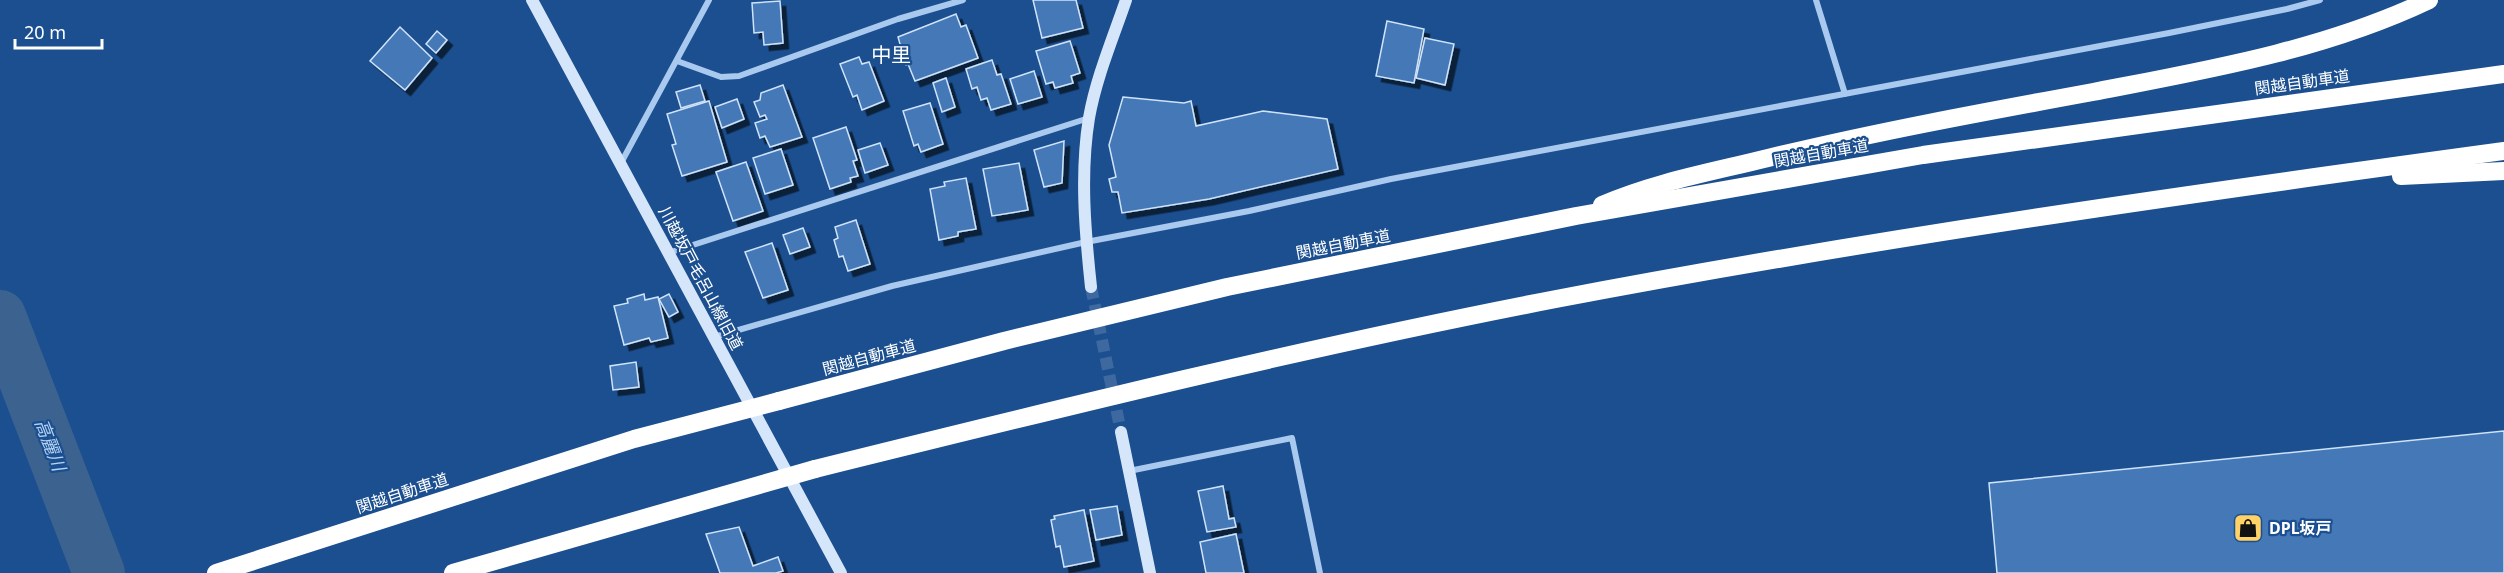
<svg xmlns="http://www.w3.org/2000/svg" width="2504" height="573" viewBox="0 0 2504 573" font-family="'Noto Sans','Noto Sans JP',sans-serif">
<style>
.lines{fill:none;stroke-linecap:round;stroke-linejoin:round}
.river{stroke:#3c6290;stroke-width:52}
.building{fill:#4478b7;stroke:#cfe3fa;stroke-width:1.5;filter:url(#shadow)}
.secondary-tunnel{stroke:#3d69a0;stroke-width:12;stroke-dasharray:12 6;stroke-linecap:butt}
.street{stroke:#a9c9ee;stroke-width:6}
.secondary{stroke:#d6e6fa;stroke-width:12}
.highway{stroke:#fff;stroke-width:18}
.highway-bridge{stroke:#fff;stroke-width:18}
.labels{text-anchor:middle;stroke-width:4.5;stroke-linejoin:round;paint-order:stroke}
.street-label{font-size:16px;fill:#fff;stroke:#1b4f8f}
.poi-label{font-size:16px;font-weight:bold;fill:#fff;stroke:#1b4f8f;text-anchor:start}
.water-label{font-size:18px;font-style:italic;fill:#b5d3f5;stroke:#1b4f8f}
.quarter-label{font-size:20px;fill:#fff;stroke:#1b4f8f}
</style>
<defs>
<filter id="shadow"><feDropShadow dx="5.5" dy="5.5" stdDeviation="0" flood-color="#0009"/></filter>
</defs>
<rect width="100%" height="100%" fill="#1b4f8f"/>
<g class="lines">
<path class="river" d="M 0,316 L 99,573"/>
</g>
<g class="building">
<path d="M 1033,0 L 1076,0 L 1083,28 L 1042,38 Z"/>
<path d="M 780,1 L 783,43 L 764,45 L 763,32 L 754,33 L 752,3 Z"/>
<path d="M 956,14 L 961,27 L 966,25 L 978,58 L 915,81 L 908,64 L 906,65 L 898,37 Z"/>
<path d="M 1387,21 L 1424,29 L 1414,83 L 1376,76 Z"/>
<path d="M 400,27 L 432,58 L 405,90 L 370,61 Z"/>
<path d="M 437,31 L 447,40 L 436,53 L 426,44 Z"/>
<path d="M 1425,38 L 1454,44 L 1445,85 L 1416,78 Z"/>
<path d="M 1070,41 L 1080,73 L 1071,76 L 1073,83 L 1055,88 L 1053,82 L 1046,84 L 1036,51 Z"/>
<path d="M 859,57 L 862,64 L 869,62 L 884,101 L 862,110 L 857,95 L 853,97 L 840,64 Z"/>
<path d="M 992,60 L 997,75 L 1001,74 L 1011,104 L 991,110 L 987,98 L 981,100 L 977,87 L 972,89 L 966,69 Z"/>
<path d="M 1034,71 L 1042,97 L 1018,104 L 1010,79 Z"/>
<path d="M 946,78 L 955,107 L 942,112 L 933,83 Z"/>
<path d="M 700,85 L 705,101 L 681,108 L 676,92 Z"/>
<path d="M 783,85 L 802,137 L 770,147 L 765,136 L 760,138 L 755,123 L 767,119 L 765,115 L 760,117 L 754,102 L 760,100 L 761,93 Z"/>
<path d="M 1123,97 L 1184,103 L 1191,101 L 1196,126 L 1263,111 L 1327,119 L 1338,169 L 1209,199 L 1122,213 L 1118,192 L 1112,192 L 1109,179 L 1116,177 L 1109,145 Z"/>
<path d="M 737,99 L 744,119 L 722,128 L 715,107 Z"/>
<path d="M 709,101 L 727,162 L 682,176 L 672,145 L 676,144 L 667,114 Z"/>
<path d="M 930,103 L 943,144 L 921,152 L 918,144 L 914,146 L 903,111 Z"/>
<path d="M 846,127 L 857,160 L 853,161 L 858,176 L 850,178 L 851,182 L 830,189 L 813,138 Z"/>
<path d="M 1064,141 L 1062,183 L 1044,187 L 1034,150 Z"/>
<path d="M 880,143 L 888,165 L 865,173 L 858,150 Z"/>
<path d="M 781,149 L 793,185 L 765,194 L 753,158 Z"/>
<path d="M 746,162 L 763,211 L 733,221 L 716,172 Z"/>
<path d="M 1019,163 L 1028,210 L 992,216 L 983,169 Z"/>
<path d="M 966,178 L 976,229 L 958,232 L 958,236 L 939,240 L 930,189 L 945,186 L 944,182 Z"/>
<path d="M 856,220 L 870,264 L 848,271 L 843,256 L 839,257 L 834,240 L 838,238 L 835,227 Z"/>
<path d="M 803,228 L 810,247 L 790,254 L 783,235 Z"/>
<path d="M 772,243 L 788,290 L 763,298 L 745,252 Z"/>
<path d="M 644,294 L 645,300 L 658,297 L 668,338 L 651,342 L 649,338 L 624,345 L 614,306 L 628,303 L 627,299 Z"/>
<path d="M 669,294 L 678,312 L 669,317 L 659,299 Z"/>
<path d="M 636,362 L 639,387 L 613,390 L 610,366 Z"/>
<path d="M 2504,431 L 2504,573 L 1997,573 L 1989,483 Z"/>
<path d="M 1223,486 L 1229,519 L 1234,518 L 1236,527 L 1207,532 L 1198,491 Z"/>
<path d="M 1117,506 L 1122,535 L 1096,540 L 1090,510 Z"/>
<path d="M 1084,510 L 1094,561 L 1064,567 L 1060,546 L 1056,547 L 1051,520 L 1055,519 L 1054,516 Z"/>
<path d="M 739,527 L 753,566 L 778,557 L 783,571 L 776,573 L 720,573 L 706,534 Z"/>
<path d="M 1236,534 L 1244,573 L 1206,573 L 1200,542 Z"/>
</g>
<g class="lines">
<path class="secondary-tunnel" d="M 1091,287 L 1121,432"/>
<g class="street">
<path d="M 1816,0 L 1845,94"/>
<path d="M 677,61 L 721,77 L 739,76 L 898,19 L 963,0"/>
<path d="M 621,163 L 709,0"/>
<path d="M 668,253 L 1089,118"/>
<path d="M 714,337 L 892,286 L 1086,242 L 1249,211 L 1391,179 L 2169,33 L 2287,9 L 2320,0"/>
<path d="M 1129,471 L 1292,438 L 1320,573"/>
</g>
<g class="secondary">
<path d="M 532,0 L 841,573"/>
<path d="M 1091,287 C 1085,231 1080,173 1089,118 C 1096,78 1113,38 1126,0"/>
<path d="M 1121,432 L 1150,573"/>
</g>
<g class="highway">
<path d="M 2401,176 L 2504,171"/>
<path d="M 1602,205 C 1655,182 1712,172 1768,158 C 1875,132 1984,112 2093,92 C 2207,70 2324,50 2429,0"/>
<path d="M 779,401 L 1004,341 L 1227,287 L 1576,216 L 1923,155 L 2504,74"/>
<path d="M 815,469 C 1061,408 1307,347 1556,299 C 1870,239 2187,194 2504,151"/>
</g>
<g class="highway-bridge">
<path d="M 216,573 L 634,439 L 779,401"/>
<path d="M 453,573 L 815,469"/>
</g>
</g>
<defs>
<g id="shop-square" transform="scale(1.5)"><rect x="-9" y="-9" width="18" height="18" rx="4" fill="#ffd166" stroke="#1b4f8f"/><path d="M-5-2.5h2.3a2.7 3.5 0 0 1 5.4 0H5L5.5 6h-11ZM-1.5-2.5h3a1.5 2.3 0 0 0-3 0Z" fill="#111"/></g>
</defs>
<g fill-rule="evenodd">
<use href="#shop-square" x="2248" y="528"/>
</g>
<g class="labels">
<g class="street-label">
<text transform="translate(2302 82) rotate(-8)" y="6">関越自動車道</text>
<text transform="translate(1821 153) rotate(-10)" y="6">関越自動車道</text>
<text transform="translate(1343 244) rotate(-11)" y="6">関越自動車道</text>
<text transform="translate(701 278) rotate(62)" y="6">川越坂戸毛呂山線旧道</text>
<text transform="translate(869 357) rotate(-15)" y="6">関越自動車道</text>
<text transform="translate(402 493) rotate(-18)" y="6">関越自動車道</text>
</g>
<g class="poi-label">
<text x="2269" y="534">DPL坂戸</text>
</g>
<g class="water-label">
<text transform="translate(50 445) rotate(69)" y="6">高麗川</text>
</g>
<g class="quarter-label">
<text x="891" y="62">中里</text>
</g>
</g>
<path d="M15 39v9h87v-9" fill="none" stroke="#ffffff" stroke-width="3"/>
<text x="24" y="39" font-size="18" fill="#ffffff" stroke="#1b4f8f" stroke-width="4.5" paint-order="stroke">20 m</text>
</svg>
